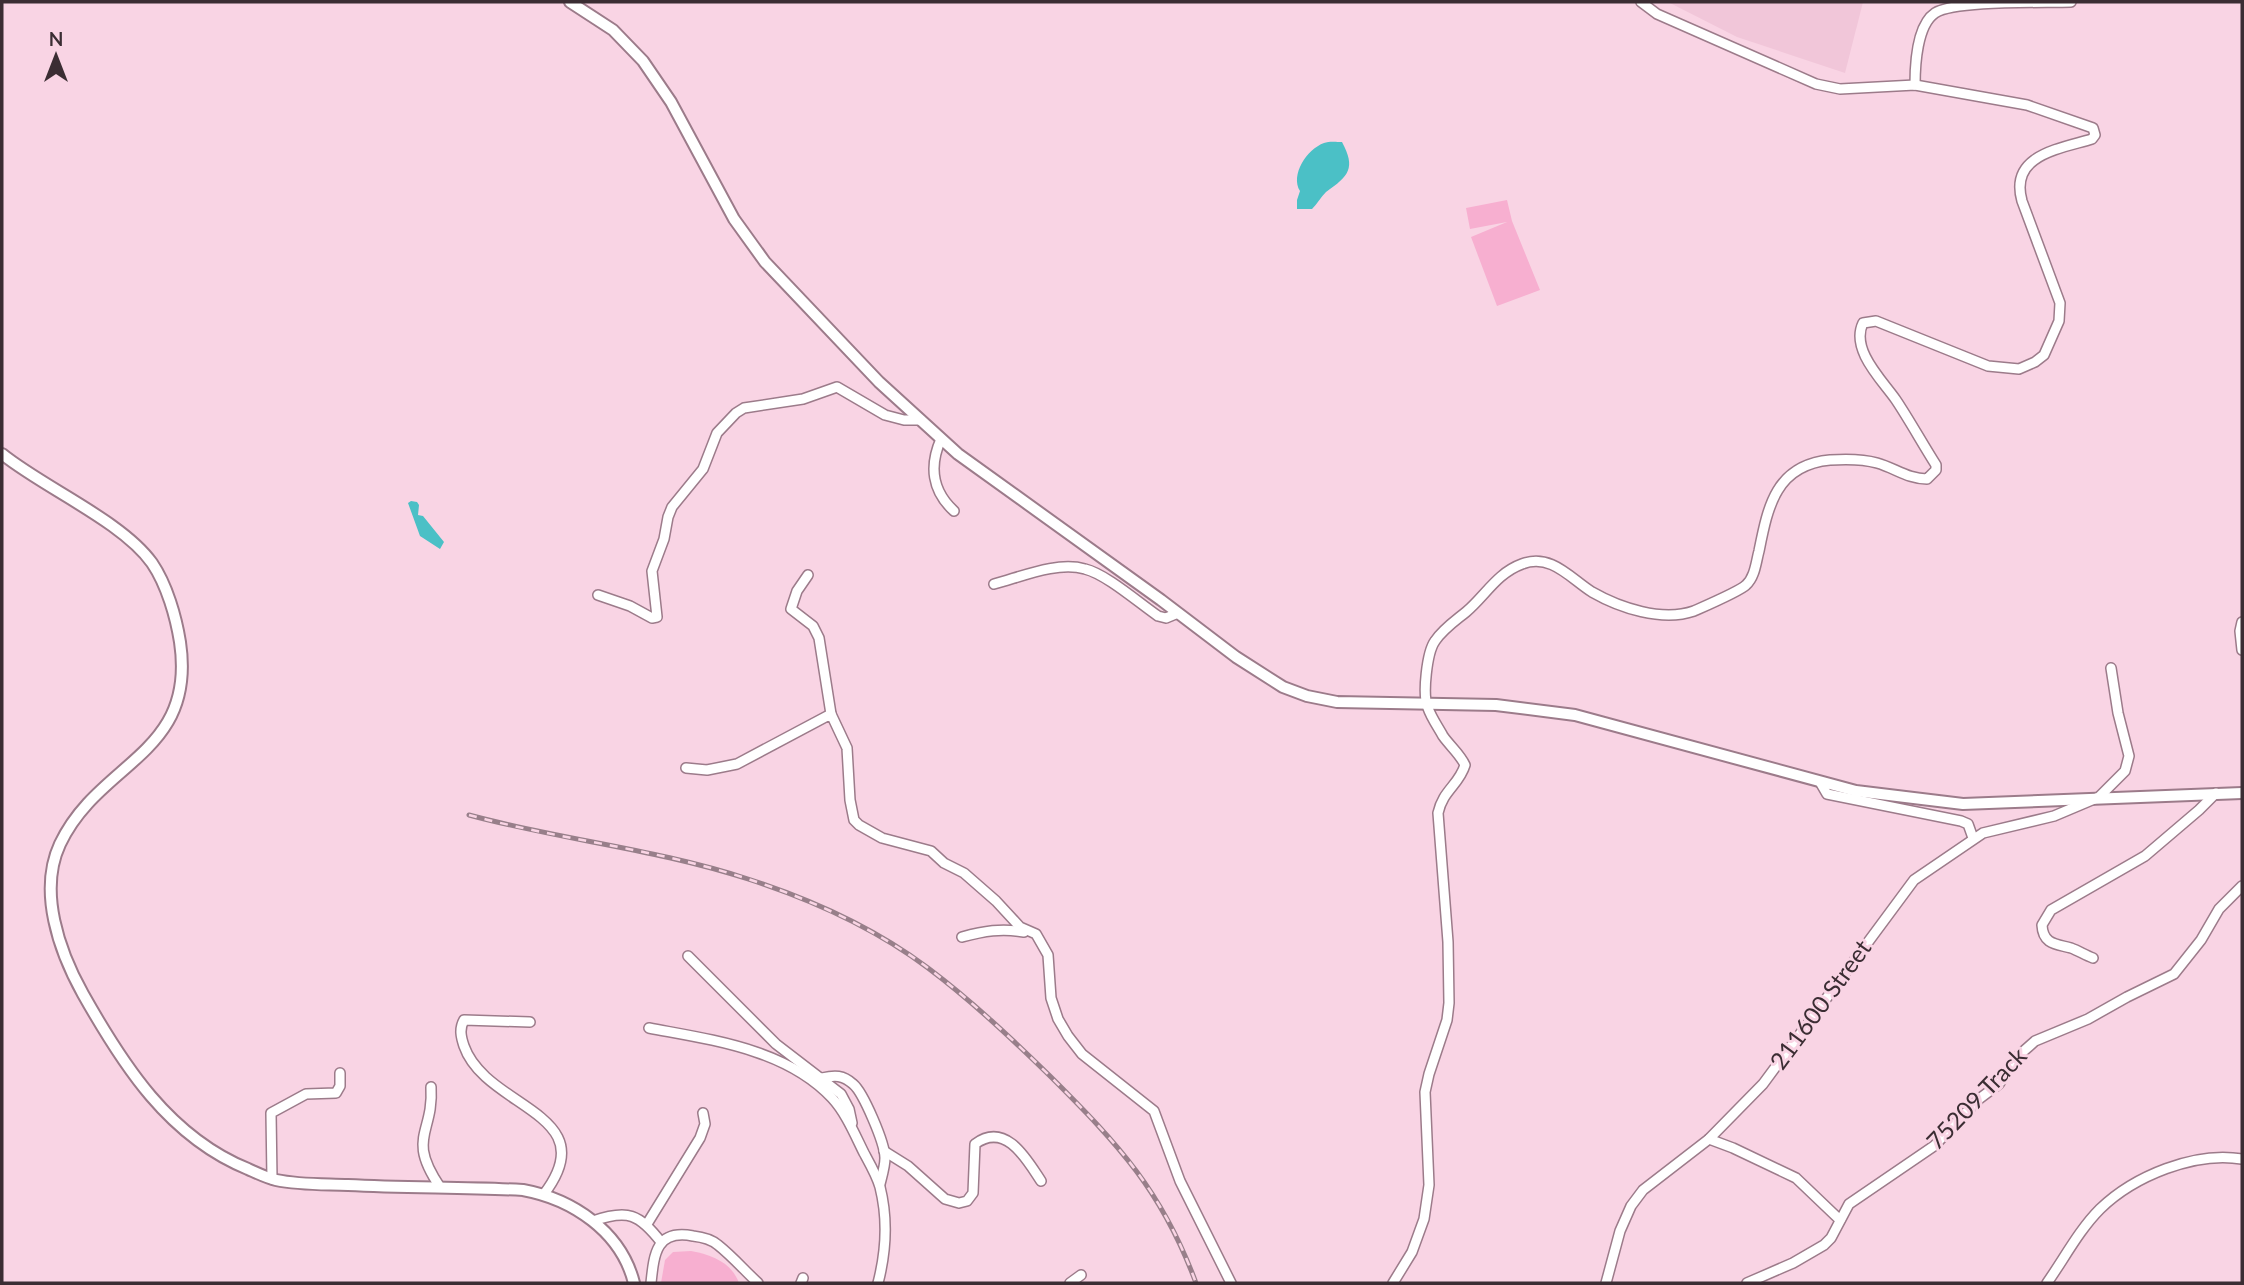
<svg xmlns="http://www.w3.org/2000/svg" width="2244" height="1285" viewBox="0 0 2244 1285" font-family="Lato,sans-serif">
<style>
.built{fill:#f1c6d9}
.green{fill:#f7afd0}
.water{fill:#4bc0c6}
.lines{fill:none;stroke-linecap:round;stroke-linejoin:round}
.minor-casing{stroke:#9c7b8a;stroke-width:12}
.tertiary-casing{stroke:#9c7b8a;stroke-width:14}
.minor{stroke:#fff;stroke-width:9}
.tertiary{stroke:#fff;stroke-width:10}
.rail-casing{stroke:#987f8a;stroke-width:5}
.rail{stroke:#f9d4e4;stroke-width:2.5;stroke-dasharray:8;stroke-linecap:butt}
.labels{text-anchor:middle;stroke-width:6;stroke-linejoin:round;paint-order:stroke}
.street-label{font-size:24px;fill:#3b2d33;stroke:#f9d4e4}
</style>
<rect width="100%" height="100%" fill="#f9d4e4"/>
<path class="built" d="M 1668,2 L 1863,2 L 1845,73 L 1737,37 Z"/>
<g class="green">
<path d="M 1507,200 L 1512,221 L 1540,290 L 1497,306 L 1471,237 L 1507,222 L 1470,229 L 1466,208 Z"/>
<path d="M 691,1251 C 712,1255 731,1262 739,1283 L 661,1283 L 665,1260 L 673,1252 Z"/>
</g>
<g class="water">
<path d="M 1342,142 C 1356,168 1349,176 1326,192 C 1321,197 1317,204 1312,209 L 1297,209 L 1297,200 L 1300,191 C 1290,175 1307,149 1324,143 C 1329,141 1337,142 1342,142 Z"/>
<path d="M 411,501 L 417,502 L 419,505 L 418,515 L 423,516 L 444,542 L 440,549 L 420,536 L 408,503 Z"/>
</g>
<g class="lines">
<g class="minor-casing">
<g id="minor">
<path d="M 1915,85 C 1915,65 1917,25 1935,13 C 1955,0 2043,3 2071,2"/>
<path d="M 941,439 C 929,466 932,491 954,511"/>
<path d="M 808,575 L 797,591 L 791,609 L 813,626 L 819,638 L 831,714"/>
<path d="M 994,584 C 1021,577 1057,561 1085,569 C 1106,574 1139,603 1158,616 L 1166,618 L 1178,613"/>
<path d="M 598,595 L 630,606 L 652,618 L 657,617 L 652,571 L 664,539 L 668,517 L 672,507 L 703,469 L 717,433 L 736,413 L 744,408 L 803,399 L 837,387 L 885,415 L 904,420 L 921,420"/>
<path d="M 2242,622 L 2240,631 L 2242,650"/>
<path d="M 686,768 L 707,770 L 737,764 L 831,714 L 847,748 L 850,800 L 854,820 L 859,825 L 882,838 L 931,851 L 944,863 L 964,873 L 996,901 L 1020,927 L 1036,934 L 1048,955 L 1051,998 L 1058,1019 L 1068,1036 L 1082,1054 L 1154,1111 L 1180,1181 L 1231,1283"/>
<path d="M 1820,782 L 1827,794 L 1961,821 L 1968,824 L 1973,838"/>
<path d="M 962,937 C 984,931 1001,928 1024,932"/>
<path d="M 688,956 L 776,1044 L 841,1094 L 849,1109 L 852,1123"/>
<path d="M 2093,958 C 2085,955 2079,951 2071,948 C 2057,944 2043,945 2042,925 L 2051,910 L 2145,856 L 2199,810 L 2216,793"/>
<path d="M 530,1022 L 464,1020 C 459,1029 461,1037 464,1046 C 486,1109 606,1113 544,1194"/>
<path d="M 649,1028 C 712,1040 786,1049 832,1098 C 846,1113 855,1135 864,1153 C 870,1164 877,1176 880,1187 C 888,1219 886,1252 878,1283"/>
<path d="M 822,1078 C 835,1075 843,1075 853,1084 C 863,1092 885,1143 885,1158 C 885,1166 882,1176 880,1184"/>
<path d="M 431,1087 C 434,1134 406,1137 440,1187"/>
<path d="M 1709,1139 L 1733,1148 L 1796,1178 L 1840,1220"/>
<path d="M 884,1151 L 908,1166 L 945,1199 L 959,1203 L 967,1201 L 973,1193 L 975,1144 C 1006,1121 1027,1160 1041,1181"/>
<path d="M 272,1179 L 271,1113 L 306,1094 L 336,1093 L 340,1086 L 340,1073"/>
<path d="M 593,1221 C 628,1209 639,1214 661,1242"/>
<path d="M 647,1224 L 700,1138 L 705,1124 L 703,1113"/>
<path d="M 651,1283 C 654,1254 656,1229 693,1236 C 702,1237 711,1239 718,1245 C 732,1256 745,1271 758,1283"/>
<path d="M 801,1283 L 803,1278"/>
<path d="M 1070,1283 L 1081,1275"/>
<path d="M 1393,1283 L 1412,1252 L 1424,1219 L 1429,1185 L 1425,1092 L 1429,1074 L 1447,1020 L 1449,1003 L 1448,942 L 1438,813 C 1443,790 1459,785 1465,765 C 1460,754 1450,746 1443,736 C 1438,727 1431,717 1428,708 C 1422,695 1427,652 1435,641 C 1443,629 1455,621 1466,612 C 1485,596 1497,573 1522,564 C 1551,553 1570,578 1592,592 C 1620,608 1662,622 1694,611 C 1703,607 1740,591 1746,585 C 1755,577 1756,562 1759,551 C 1768,506 1776,465 1830,460 C 1845,459 1863,459 1877,463 C 1895,468 1908,479 1927,479 L 1936,470 L 1936,465 C 1922,443 1910,421 1896,400 C 1883,381 1850,350 1863,323 L 1876,321 L 1988,366 L 2019,369 L 2035,362 L 2044,355 L 2059,321 L 2060,303 L 2022,201 C 2009,155 2059,149 2092,139 L 2095,135 L 2093,128 L 2027,105 L 1915,85 L 1840,89 L 1816,84 L 1657,14 L 1641,2"/>
<path d="M 1606,1283 L 1620,1231 L 1631,1206 L 1643,1190 L 1709,1139 L 1763,1084 L 1914,880 L 1983,833 L 2054,816 L 2099,797 L 2125,771 L 2129,756 L 2118,713 L 2111,668"/>
<path d="M 1747,1283 L 1793,1263 L 1824,1245 L 1831,1238 L 1849,1204 L 1934,1146 L 1979,1099 L 1999,1084 L 2018,1056 L 2035,1041 L 2088,1019 L 2127,997 L 2174,974 L 2201,940 L 2219,909 L 2242,886"/>
<path d="M 2047,1283 C 2064,1259 2079,1230 2100,1209 C 2134,1176 2195,1151 2242,1159"/>
</g>
</g>
<g class="tertiary-casing">
<g id="tertiary">
<path d="M 570,2 L 613,30 L 643,61 L 671,102 L 734,219 L 765,262 L 879,382 L 958,454 L 1161,600 L 1236,657 L 1283,687 L 1307,696 L 1337,702 L 1496,705 L 1575,715 L 1856,791 L 1963,804 L 2242,793"/>
<path d="M 2,454 C 44,488 122,521 152,563 C 167,585 176,617 180,642 C 197,755 99,761 60,844 C 38,891 59,951 83,994 C 123,1065 169,1137 248,1169 C 257,1173 267,1178 276,1180 C 300,1185 324,1184 348,1185 C 406,1188 464,1187 523,1190 C 572,1199 621,1231 634,1283"/>
</g>
</g>
<use href="#minor" class="minor"/>
<use href="#tertiary" class="tertiary"/>
<g class="rail-casing">
<path id="rail" d="M 469,815 C 561,840 657,849 748,879 C 810,899 876,929 928,968 C 972,1001 1012,1039 1051,1077 C 1119,1145 1162,1191 1196,1283"/>
</g>
<use href="#rail" class="rail"/>
</g>
<g class="labels">
<g class="street-label">
<text transform="translate(1821 1005) rotate(-54)" y="8">211600 Street</text>
<text transform="translate(1977 1099) rotate(-46)" y="8">75209 Track</text>
</g>
</g>
<rect width="2244" height="1285" fill="none" stroke="#3b2d33" stroke-width="7"/>
<g transform="translate(56 56)" stroke="#f9d4e4" stroke-width="5" paint-order="stroke">
<path d="M0-5L12 26L0 18L-12 26Z" fill="#3b2d33"/>
<text y="-10" font-size="19" font-weight="bold" text-anchor="middle" fill="#3b2d33">N</text>
</g>
</svg>
